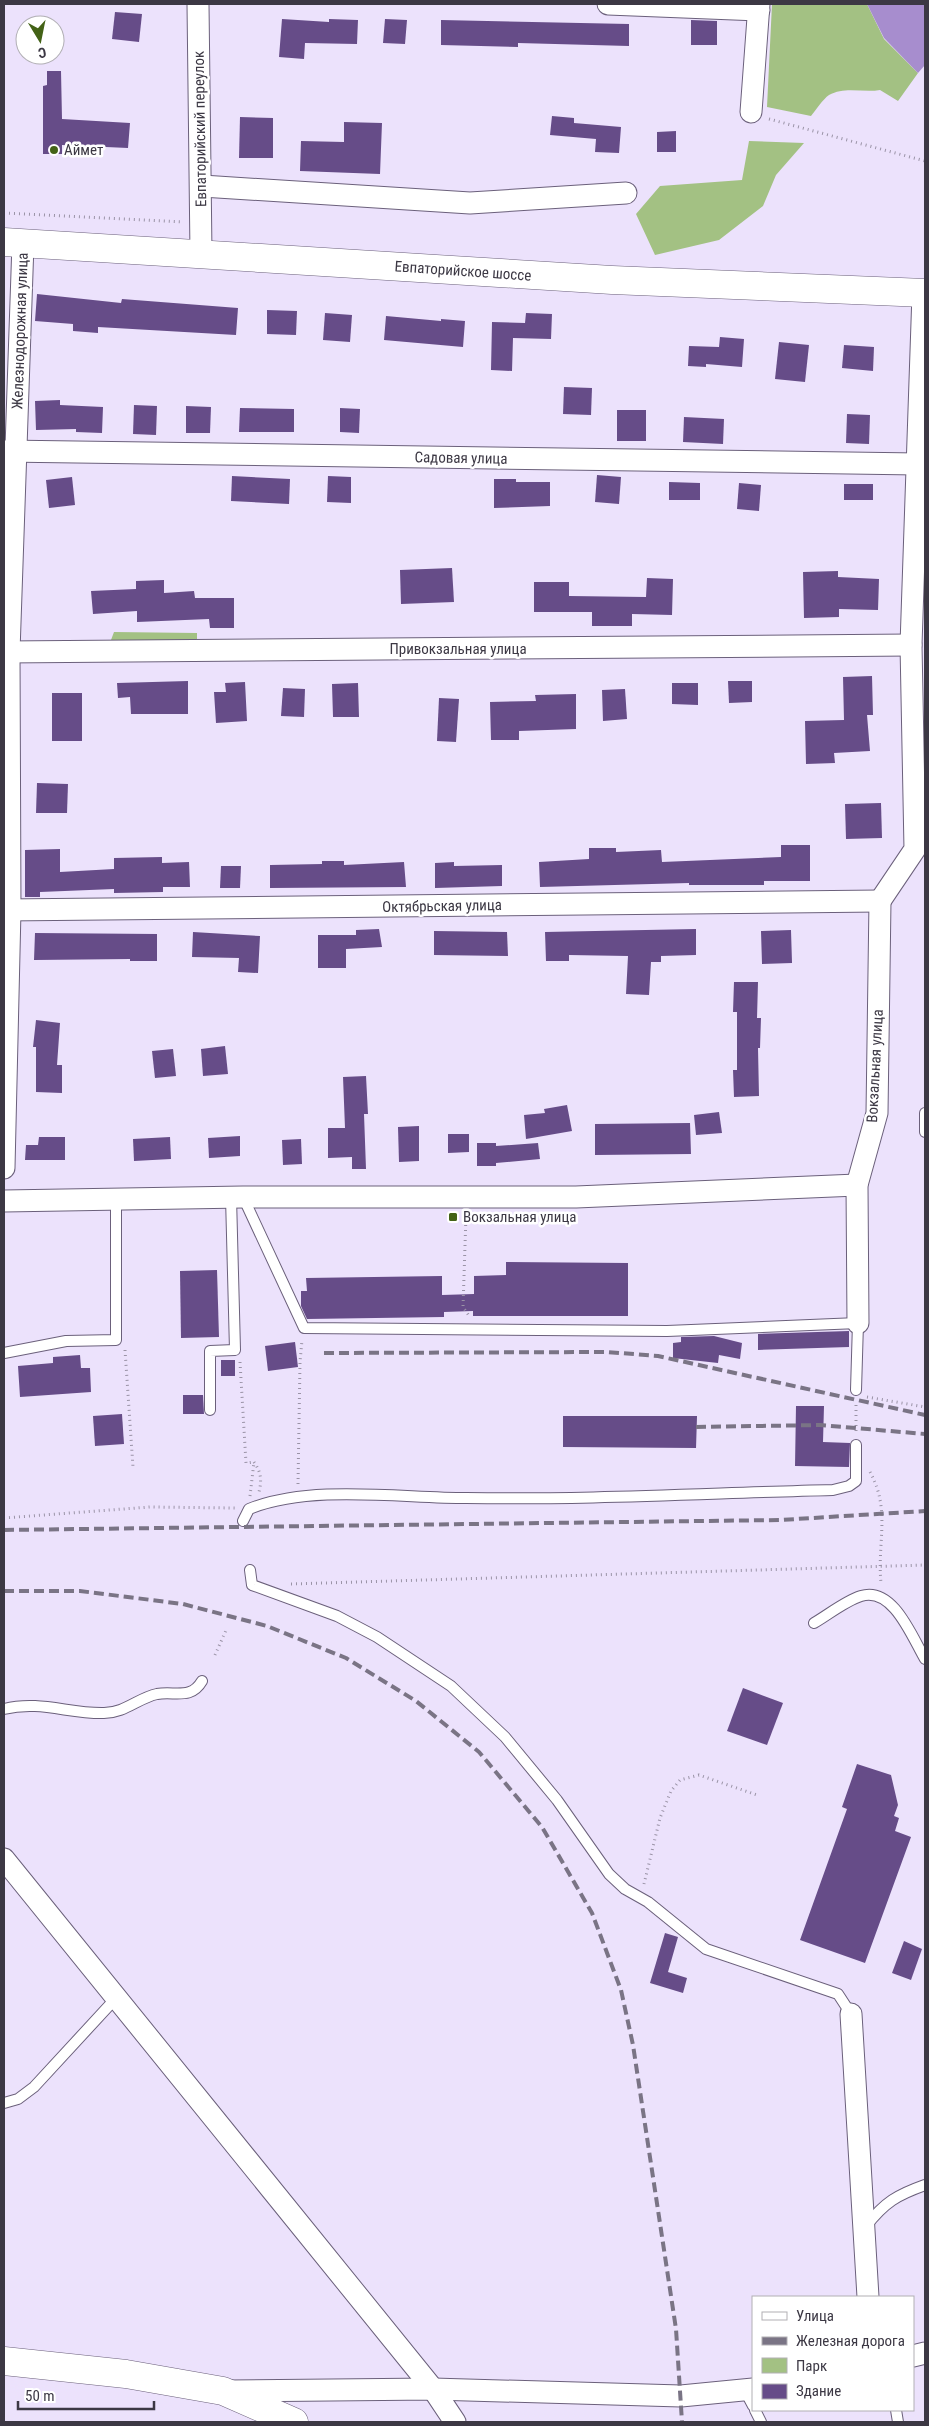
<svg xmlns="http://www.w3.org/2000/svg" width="929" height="2426" viewBox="0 0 929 2426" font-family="'Roboto Condensed',sans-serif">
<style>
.green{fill:#a3c183}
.water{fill:#a78dce}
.building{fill:#664c88}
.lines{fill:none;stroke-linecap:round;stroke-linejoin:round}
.lane-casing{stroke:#6b607b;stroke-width:12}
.street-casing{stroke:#6b607b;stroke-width:23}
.secondary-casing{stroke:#6b607b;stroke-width:29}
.primary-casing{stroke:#6b607b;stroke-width:29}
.path{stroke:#9a93a6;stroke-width:3;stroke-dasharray:1 4;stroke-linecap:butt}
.lane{stroke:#fff;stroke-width:10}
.street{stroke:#fff;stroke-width:21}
.secondary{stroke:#fff;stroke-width:28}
.primary{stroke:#fff;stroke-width:28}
.rail{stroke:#7a7485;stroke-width:4;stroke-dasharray:10 5;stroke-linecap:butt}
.poi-dot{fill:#436216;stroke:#fff;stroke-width:2}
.labels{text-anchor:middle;stroke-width:5;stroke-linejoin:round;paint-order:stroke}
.street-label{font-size:15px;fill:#3c3844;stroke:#fff}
.poi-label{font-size:15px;fill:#3c3844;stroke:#fff;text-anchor:start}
</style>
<rect width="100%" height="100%" fill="#ece2fc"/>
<g class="green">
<path d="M 772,4 L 867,4 L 884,39 L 918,73 L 898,101 L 880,90 C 863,93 845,86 829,95 C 823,99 816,110 811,116 L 767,107 Z"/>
<path d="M 749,141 L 804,143 L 776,175 L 763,206 L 719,240 L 655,255 L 636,214 L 660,186 L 742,180 Z"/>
<path d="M 114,632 L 197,633 L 197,650 L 114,649 L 111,640 Z"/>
</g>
<path class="water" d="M 867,4 L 925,4 L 925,65 L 918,73 L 884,38 Z"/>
<g class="building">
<path d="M 115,12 L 142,14 L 139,42 L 112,39 Z"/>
<path d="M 282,19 L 329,22 L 329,19 L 358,20 L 357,44 L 305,43 L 304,59 L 279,57 Z"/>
<path d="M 385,19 L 407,20 L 405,44 L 383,43 Z"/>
<path d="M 441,20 L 629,24 L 629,46 L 518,43 L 518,47 L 441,45 Z"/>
<path d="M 691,20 L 717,21 L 717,45 L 691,45 Z"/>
<path d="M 47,71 L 61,71 L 62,119 L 130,123 L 128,148 L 62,145 L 62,154 L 43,154 L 43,86 L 47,85 Z"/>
<path d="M 552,116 L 574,118 L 574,123 L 621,127 L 619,153 L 595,152 L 596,139 L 550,135 Z"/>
<path d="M 240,117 L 273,118 L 273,158 L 239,158 Z"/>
<path d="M 344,122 L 382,123 L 380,174 L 300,171 L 301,141 L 344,142 Z"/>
<path d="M 676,131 L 676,152 L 657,152 L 657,132 Z"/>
<path d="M 37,294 L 121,303 L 122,299 L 238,308 L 236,335 L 98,327 L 98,333 L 73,331 L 73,324 L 35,321 Z"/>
<path d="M 267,310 L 297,311 L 296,335 L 267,334 Z"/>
<path d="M 325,313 L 352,315 L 350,342 L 323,340 Z"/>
<path d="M 526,313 L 552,314 L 551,339 L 513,338 L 512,371 L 491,370 L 492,322 L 525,323 Z"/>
<path d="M 386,316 L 441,321 L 441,319 L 465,321 L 463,347 L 384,340 Z"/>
<path d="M 720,337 L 744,339 L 742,367 L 706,364 L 706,367 L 688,366 L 689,346 L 719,347 Z"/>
<path d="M 779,342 L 809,345 L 805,382 L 775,379 Z"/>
<path d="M 844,345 L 874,347 L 873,371 L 842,368 Z"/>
<path d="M 564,387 L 592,388 L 591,415 L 563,414 Z"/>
<path d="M 60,400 L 60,405 L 103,407 L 102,433 L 76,432 L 76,429 L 36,430 L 35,401 Z"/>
<path d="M 134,405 L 157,406 L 156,435 L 133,434 Z"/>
<path d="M 186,406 L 211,407 L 210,433 L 186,433 Z"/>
<path d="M 240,408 L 294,409 L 294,432 L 239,432 Z"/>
<path d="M 340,408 L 360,409 L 359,433 L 340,432 Z"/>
<rect x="617" y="410" width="29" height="31"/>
<path d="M 847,414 L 870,415 L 869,444 L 846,443 Z"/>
<path d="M 684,417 L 724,419 L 723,444 L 683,442 Z"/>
<path d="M 597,475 L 621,477 L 619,504 L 595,502 Z"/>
<path d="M 232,476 L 290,479 L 289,504 L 231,501 Z"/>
<path d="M 328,476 L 351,477 L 351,503 L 327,502 Z"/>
<path d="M 72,477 L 75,505 L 49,508 L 46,480 Z"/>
<path d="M 494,479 L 516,479 L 516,482 L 550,482 L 550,506 L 494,508 Z"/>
<path d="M 669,482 L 700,483 L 700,500 L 669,500 Z"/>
<path d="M 739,483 L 761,485 L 759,511 L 737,509 Z"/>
<rect x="844" y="484" width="29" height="16"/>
<path d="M 452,568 L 454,602 L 401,604 L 400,570 Z"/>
<path d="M 838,571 L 838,577 L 879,579 L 878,610 L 839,609 L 839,617 L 804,618 L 803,572 Z"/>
<path d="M 647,578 L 673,579 L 672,615 L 632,614 L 632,626 L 592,626 L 592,612 L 534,612 L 534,582 L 569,582 L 569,596 L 646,597 Z"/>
<path d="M 164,580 L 164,593 L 194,591 L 195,598 L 234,598 L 234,628 L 210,628 L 209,619 L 137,622 L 137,611 L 93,614 L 91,591 L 136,589 L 136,581 Z"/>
<path d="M 872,676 L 873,715 L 867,715 L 870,751 L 834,753 L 835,763 L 806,764 L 805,721 L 844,720 L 843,677 Z"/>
<path d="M 188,681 L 188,714 L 131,714 L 130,697 L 118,698 L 117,683 Z"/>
<path d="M 728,681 L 752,681 L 752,702 L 729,703 Z"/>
<path d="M 245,682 L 247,721 L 216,723 L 214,692 L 226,692 L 225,683 Z"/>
<path d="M 358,683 L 359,717 L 333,717 L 332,684 Z"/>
<path d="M 672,683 L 698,683 L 698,705 L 672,704 Z"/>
<path d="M 283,688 L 305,689 L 304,717 L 281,716 Z"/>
<path d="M 625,689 L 627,719 L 603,721 L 602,690 Z"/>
<rect x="52" y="693" width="30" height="48"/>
<path d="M 576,694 L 576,729 L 519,731 L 519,740 L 491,740 L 490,702 L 536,701 L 535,695 Z"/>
<path d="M 439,698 L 459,699 L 456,742 L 437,741 Z"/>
<path d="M 37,783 L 68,784 L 67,813 L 36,813 Z"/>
<path d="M 881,803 L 882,838 L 846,839 L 845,804 Z"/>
<path d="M 781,845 L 810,845 L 810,881 L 764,881 L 764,885 L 689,885 L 689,883 L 540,887 L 539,862 L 589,859 L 589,848 L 616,848 L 616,852 L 661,850 L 662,862 L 781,857 Z"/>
<path d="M 60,849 L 60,872 L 114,869 L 114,858 L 162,857 L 162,863 L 189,862 L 190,887 L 163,887 L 163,892 L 114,893 L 114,889 L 40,892 L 40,897 L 25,897 L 25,850 Z"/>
<path d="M 322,861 L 344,861 L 344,865 L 404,862 L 406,887 L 270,888 L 270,865 L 322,864 Z"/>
<path d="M 454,862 L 454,866 L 502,865 L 502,886 L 435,888 L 435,863 Z"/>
<path d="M 221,866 L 241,866 L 240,888 L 220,888 Z"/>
<path d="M 379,929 L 382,947 L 346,949 L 346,968 L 318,968 L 318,935 L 356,935 L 356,930 Z"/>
<path d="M 696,929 L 696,955 L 661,956 L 661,962 L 651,962 L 649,995 L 626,994 L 628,956 L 569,955 L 569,961 L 546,961 L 545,932 Z"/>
<path d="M 791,930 L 792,963 L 762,964 L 761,931 Z"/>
<path d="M 434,931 L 507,932 L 508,956 L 434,955 Z"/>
<path d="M 193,932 L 260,936 L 258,973 L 238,972 L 239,958 L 192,957 Z"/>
<path d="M 35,933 L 157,934 L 157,961 L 130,961 L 130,959 L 34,960 Z"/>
<path d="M 734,982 L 758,982 L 757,1018 L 761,1018 L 760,1048 L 758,1048 L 759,1096 L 734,1097 L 733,1070 L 737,1070 L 737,1012 L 733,1012 Z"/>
<path d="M 36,1020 L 60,1023 L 57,1065 L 62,1065 L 62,1093 L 36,1092 L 36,1047 L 33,1047 Z"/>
<path d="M 225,1046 L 228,1074 L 203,1076 L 201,1049 Z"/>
<path d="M 173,1049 L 176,1076 L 155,1078 L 152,1051 Z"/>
<path d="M 366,1076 L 368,1114 L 364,1114 L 366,1169 L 352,1169 L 352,1157 L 328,1158 L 328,1128 L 345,1128 L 343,1077 Z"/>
<path d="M 567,1105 L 572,1131 L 526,1139 L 524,1115 L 545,1113 L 544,1109 Z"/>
<path d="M 719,1112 L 722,1133 L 696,1135 L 694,1115 Z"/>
<path d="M 690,1123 L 691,1154 L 595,1155 L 595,1124 Z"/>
<path d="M 419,1126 L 419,1161 L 399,1162 L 398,1127 Z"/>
<path d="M 448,1134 L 469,1134 L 469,1152 L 448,1153 Z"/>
<path d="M 240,1136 L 240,1156 L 209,1158 L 208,1138 Z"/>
<path d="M 39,1137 L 65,1137 L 65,1160 L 25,1160 L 26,1145 L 38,1145 Z"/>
<path d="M 170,1137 L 171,1159 L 134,1161 L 133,1139 Z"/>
<path d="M 301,1139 L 302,1164 L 283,1165 L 282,1140 Z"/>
<path d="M 477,1143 L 496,1143 L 496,1146 L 538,1143 L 540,1159 L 496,1163 L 496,1166 L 477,1166 Z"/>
<path d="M 506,1262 L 628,1263 L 628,1316 L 473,1316 L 473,1311 L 444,1312 L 444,1317 L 307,1319 L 301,1306 L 301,1291 L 307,1291 L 306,1278 L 442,1276 L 442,1295 L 474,1294 L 474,1276 L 506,1275 Z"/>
<path d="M 217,1270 L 219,1337 L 181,1338 L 180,1271 Z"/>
<path d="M 849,1331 L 849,1347 L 758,1350 L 758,1334 Z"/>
<path d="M 714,1336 L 742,1343 L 740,1359 L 719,1355 L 718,1363 L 673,1358 L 673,1343 L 681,1342 L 681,1337 Z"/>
<path d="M 295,1342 L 298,1367 L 268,1371 L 265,1346 Z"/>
<path d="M 80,1355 L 81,1368 L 90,1368 L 91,1392 L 20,1397 L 18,1366 L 53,1363 L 53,1357 Z"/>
<rect x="221" y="1360" width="14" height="16"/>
<path d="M 183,1395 L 203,1395 L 204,1414 L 183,1414 Z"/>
<path d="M 796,1406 L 824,1406 L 823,1442 L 850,1443 L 849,1467 L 795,1466 Z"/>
<path d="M 122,1414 L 124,1444 L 95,1446 L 93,1416 Z"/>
<path d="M 563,1416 L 697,1416 L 696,1448 L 563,1447 Z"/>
<path d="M 743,1688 L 783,1703 L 767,1745 L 727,1731 Z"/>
<path d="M 857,1764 L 891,1775 L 898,1805 L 894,1816 L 899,1818 L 895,1831 L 911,1837 L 865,1963 L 800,1940 L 847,1809 L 842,1807 Z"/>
<path d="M 665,1933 L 678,1937 L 668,1972 L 687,1978 L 683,1993 L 650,1983 Z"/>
<path d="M 904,1941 L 922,1949 L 911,1980 L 892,1973 Z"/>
</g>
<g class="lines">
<g class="lane-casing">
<g id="lane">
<path d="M 925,1113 L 925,1132"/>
<path d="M 243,1197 L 304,1328 L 667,1331 L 858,1323 L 856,1390"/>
<path d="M 4,1353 L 66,1341 L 116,1340 L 116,1199"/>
<path d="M 210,1410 L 210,1351 L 235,1350 L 231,1197"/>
<path d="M 243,1521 L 249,1509 C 311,1484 400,1498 466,1498 C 588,1500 711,1493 833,1490 L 849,1486 L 856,1481 L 856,1445"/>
<path d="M 250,1570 L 252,1585 L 337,1616 L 377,1637 L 451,1686 L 505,1737 L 557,1800 L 609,1874 L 625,1889 L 648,1902 L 706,1949 L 838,1994 L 851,2014"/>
<path d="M 814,1623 C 828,1615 845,1601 861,1596 C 893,1586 912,1637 925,1659"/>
<path d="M 4,1709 C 40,1700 69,1714 104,1713 C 125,1713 138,1698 157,1694 C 175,1691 191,1700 202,1681"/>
<path d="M 4,2103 L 18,2099 L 34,2087 L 117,1997"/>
<path d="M 866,2226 C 885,2202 897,2195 925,2185"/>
<path d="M 745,2391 L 753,2406"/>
<path d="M 755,2410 L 761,2422"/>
<path d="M 896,2410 L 898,2422"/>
</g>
</g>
<g class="street-casing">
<g id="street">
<path d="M 198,4 L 201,254"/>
<path d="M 608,4 L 759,10"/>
<path d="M 751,112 L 759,4"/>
<path d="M 202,186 L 470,203 L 626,193"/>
<path d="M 4,451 L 918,464"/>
<path d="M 4,652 L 911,645"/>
<path d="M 880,901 L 915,849 L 911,645 L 923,293"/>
<path d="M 4,910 L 880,901"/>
<path d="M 4,1168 L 10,910 L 9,652 L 23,243"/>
<path d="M 4,1201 L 243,1197 L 576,1197 L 857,1185"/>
<path d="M 858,1323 L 857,1185 L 877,1113 L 880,901"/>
<path d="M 4,1859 L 433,2389 L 455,2422"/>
<path d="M 851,2014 L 868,2297"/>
<path d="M 913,2356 L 925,2353"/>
<path d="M 228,2391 L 433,2389 L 681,2396 L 753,2389"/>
</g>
</g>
<g class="secondary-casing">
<path id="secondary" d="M 4,2361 L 126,2374 L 223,2391 L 294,2422"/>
</g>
<g class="primary-casing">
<path id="primary" d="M 4,242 L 612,280 L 925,293"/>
</g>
<g class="path">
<path d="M 769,119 L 925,161"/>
<path d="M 4,213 L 183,222"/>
<path d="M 466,1215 L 463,1307 L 470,1317"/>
<path d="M 125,1350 L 133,1467"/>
<path d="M 240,1362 L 246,1463 L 254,1462"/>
<path d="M 867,1397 L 925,1407"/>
<path d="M 856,1431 L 856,1403"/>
<path d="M 254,1462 C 261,1472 262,1480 259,1492"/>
<path d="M 870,1472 C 891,1510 877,1542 881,1583"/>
<path d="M 298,1484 L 300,1362 L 302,1340"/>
<path d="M 250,1496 L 254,1462"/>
<path d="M 4,1518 L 150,1507 L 235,1508"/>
<path d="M 291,1584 L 925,1565"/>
<path d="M 215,1655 L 227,1628"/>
<path d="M 644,1884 L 660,1818 L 671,1791 L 680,1780 L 699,1775 L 757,1795"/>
</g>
<use href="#lane" class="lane"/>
<use href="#street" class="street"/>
<use href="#secondary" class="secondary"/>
<use href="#primary" class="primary"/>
<g class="rail">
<path d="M 324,1353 L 607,1352 L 658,1356 L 925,1415"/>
<path d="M 696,1427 L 820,1425 L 925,1434"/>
<path d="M 4,1530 L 780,1520 L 925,1511"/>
<path d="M 4,1591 L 80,1591 L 183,1604 L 267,1626 L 346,1658 L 416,1701 L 479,1752 L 542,1827 L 592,1913 L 621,1990 L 633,2045 L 676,2329 L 682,2422"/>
</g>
</g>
<g class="poi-dot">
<circle cx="54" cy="150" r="5"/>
<rect x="448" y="1212" width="10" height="10" rx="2.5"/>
</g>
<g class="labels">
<g class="street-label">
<text transform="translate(200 129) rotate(-91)" y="5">Евпаторийский переулок</text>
<text transform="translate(463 271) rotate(4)" y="5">Евпаторийское шоссе</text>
<text transform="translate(20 331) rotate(-88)" y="5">Железнодорожная улица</text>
<text transform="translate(461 458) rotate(1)" y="5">Садовая улица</text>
<text x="458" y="654">Привокзальная улица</text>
<text transform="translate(442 906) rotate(-1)" y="5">Октябрьская улица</text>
<text transform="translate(875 1066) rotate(-87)" y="5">Вокзальная улица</text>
</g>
<g class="poi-label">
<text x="64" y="155">Аймет</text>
<text x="463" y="1222">Вокзальная улица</text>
</g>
</g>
<rect width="929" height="2426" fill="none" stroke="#3c3844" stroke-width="10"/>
<rect x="752" y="2296" width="162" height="115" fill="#ffffff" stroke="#b1afb4"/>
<rect x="762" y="2312" width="25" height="8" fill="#ffffff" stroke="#b1afb4"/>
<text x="796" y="2321" font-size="15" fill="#3c3844">Улица</text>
<rect x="762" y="2337" width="25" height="8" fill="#7a7485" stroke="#b1afb4"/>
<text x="796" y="2346" font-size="15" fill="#3c3844">Железная дорога</text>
<rect x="762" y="2358" width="25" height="15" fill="#a3c183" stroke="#b1afb4"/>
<text x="796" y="2371" font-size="15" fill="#3c3844">Парк</text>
<rect x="762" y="2384" width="25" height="15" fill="#664c88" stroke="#b1afb4"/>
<text x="796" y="2396" font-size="15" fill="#3c3844">Здание</text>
<g transform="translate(40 40) rotate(170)"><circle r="24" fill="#ffffff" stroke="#b1afb4"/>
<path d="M0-4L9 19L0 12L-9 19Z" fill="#436216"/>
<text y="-8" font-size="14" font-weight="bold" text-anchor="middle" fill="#3c3844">С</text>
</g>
<path d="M18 2401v8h136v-8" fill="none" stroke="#3c3844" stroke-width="2.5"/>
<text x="25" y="2401" font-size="15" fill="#3c3844" stroke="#ffffff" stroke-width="4" paint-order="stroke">50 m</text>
</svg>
